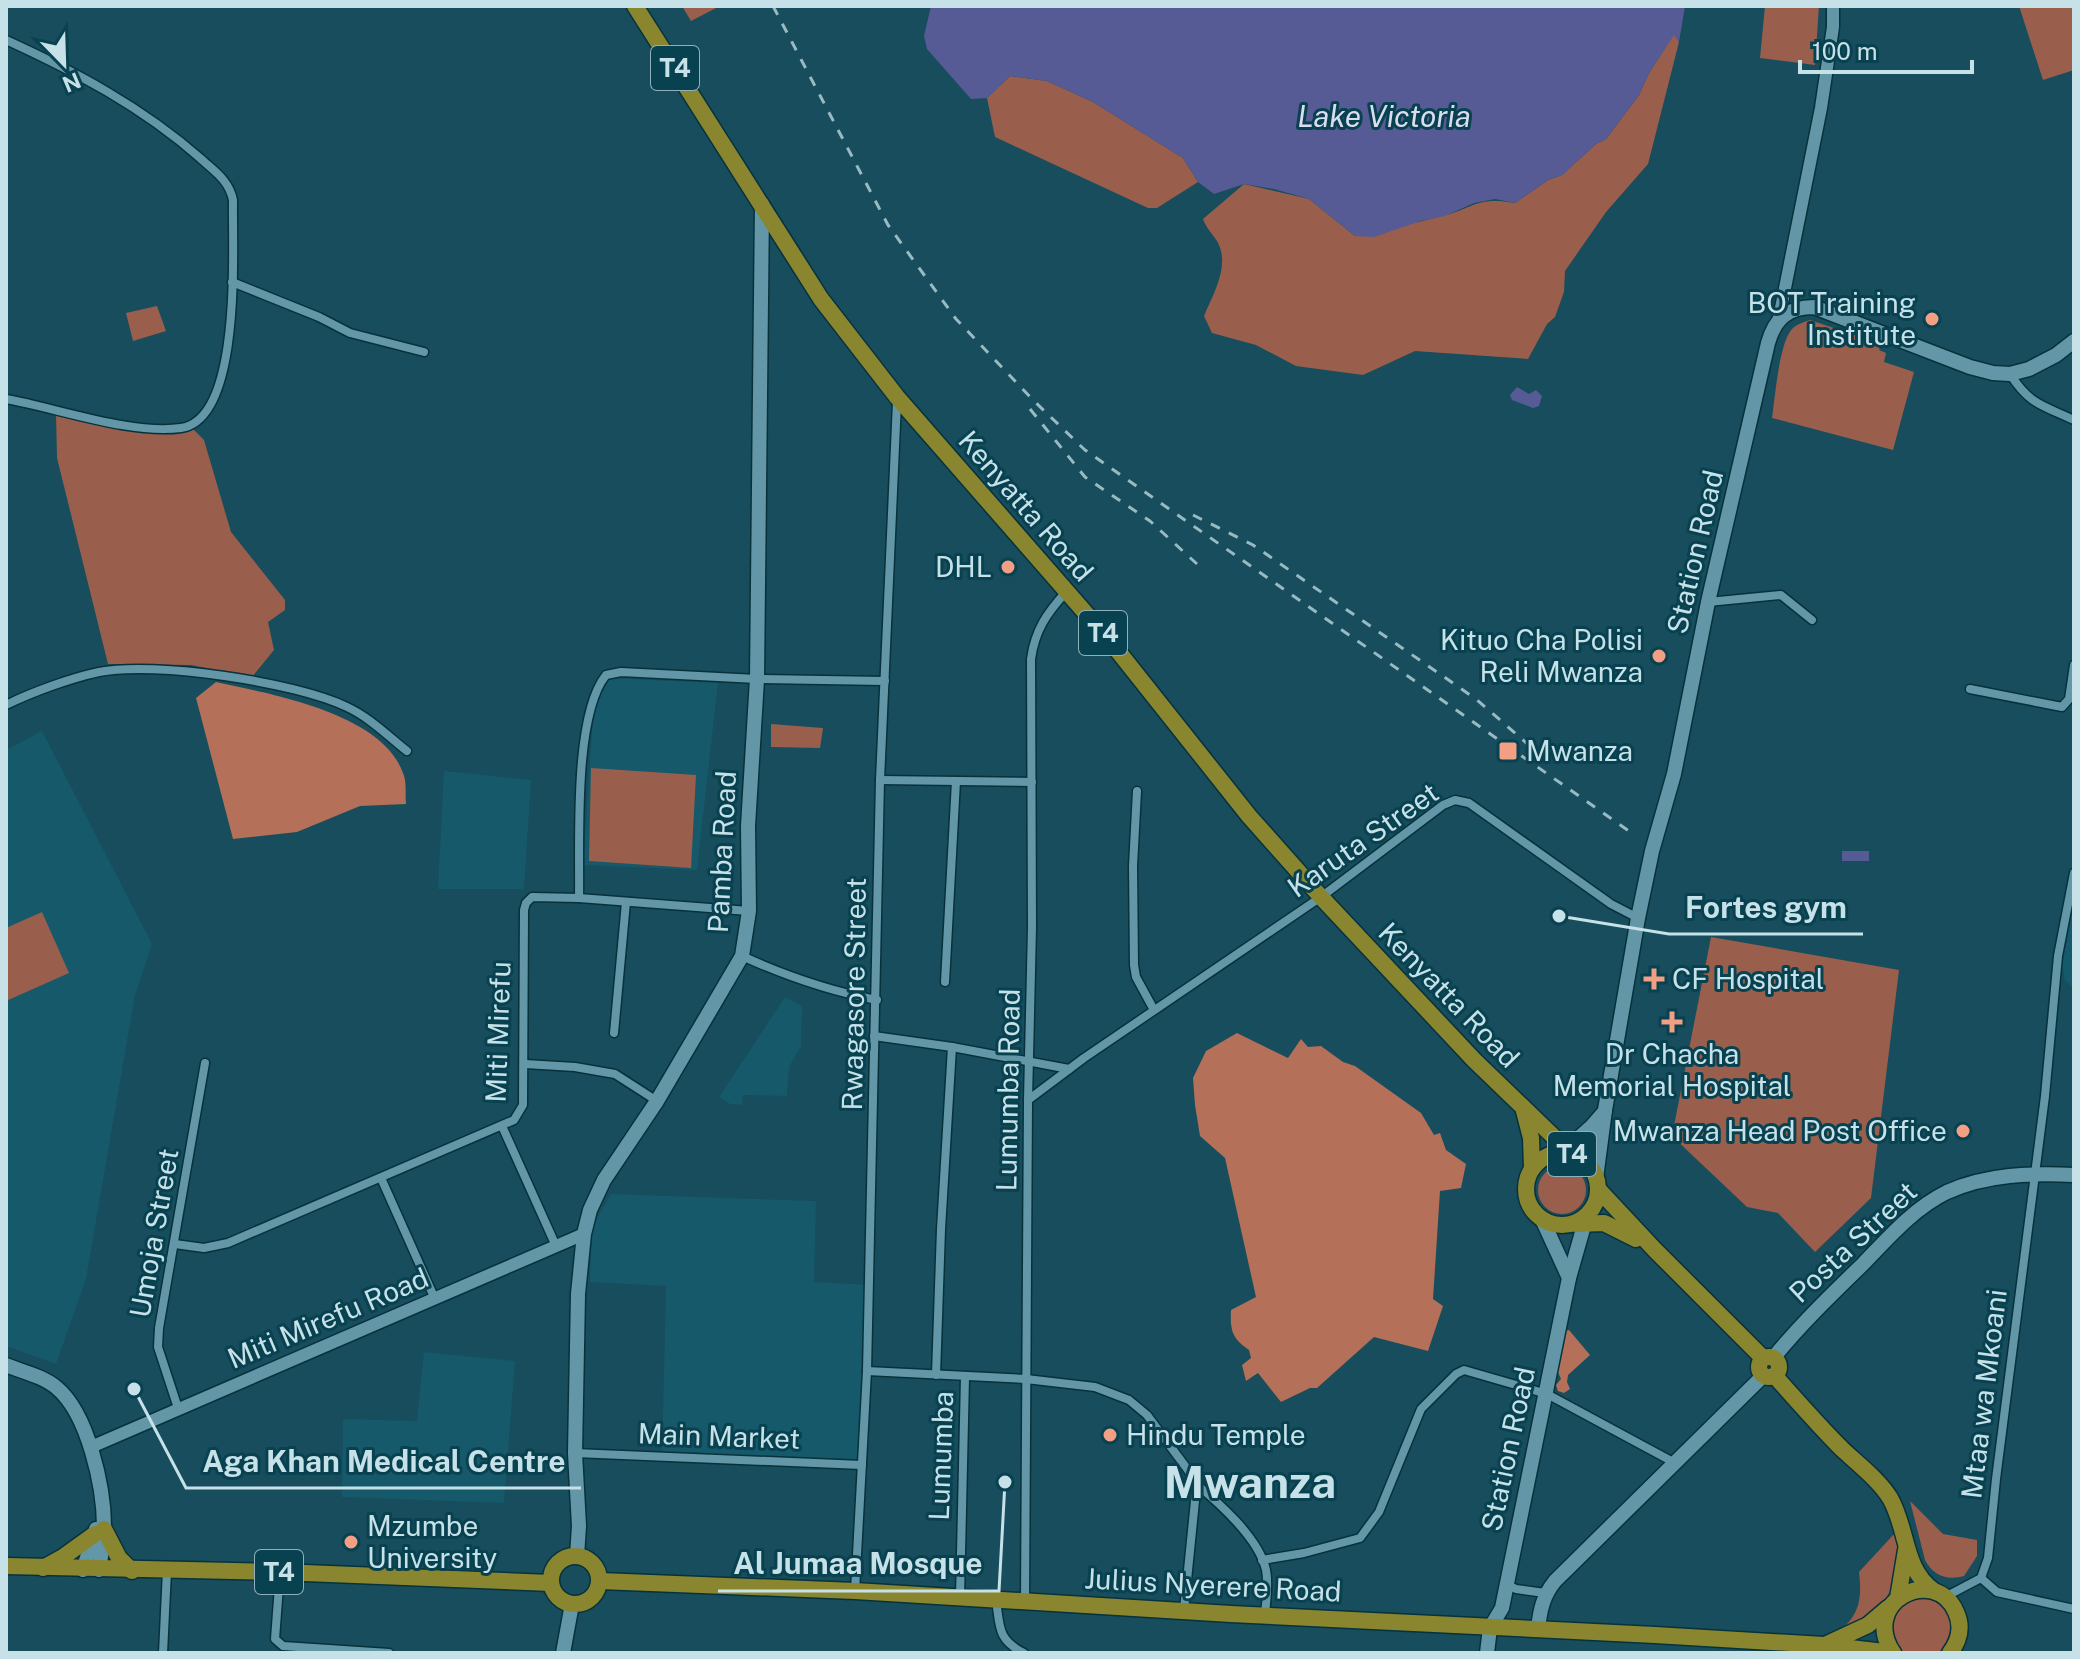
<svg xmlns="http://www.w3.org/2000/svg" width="2080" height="1659" viewBox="0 0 2080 1659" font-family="'Public Sans',sans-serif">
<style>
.built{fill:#15596a}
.green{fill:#995f4c}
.forest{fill:#b47059}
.water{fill:#565b95}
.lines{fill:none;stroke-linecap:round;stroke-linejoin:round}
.minor-casing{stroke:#07323c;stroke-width:11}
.tertiary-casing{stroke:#07323c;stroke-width:15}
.secondary-casing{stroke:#07323c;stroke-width:17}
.trunk-casing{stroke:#07323c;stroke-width:19}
.minor{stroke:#6397a7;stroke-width:8}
.tertiary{stroke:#6397a7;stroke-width:12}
.secondary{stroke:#6397a7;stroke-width:14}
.trunk{stroke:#8a862f;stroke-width:16}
.rail{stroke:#98bac3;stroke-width:3;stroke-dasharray:10 10;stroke-linecap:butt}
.poi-dot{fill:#f39f84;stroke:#084250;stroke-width:3}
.labels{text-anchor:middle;stroke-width:6;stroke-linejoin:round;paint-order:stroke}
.shield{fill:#084250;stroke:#8eb1bb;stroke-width:2}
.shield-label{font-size:26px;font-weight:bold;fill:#c7e1e9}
.poi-label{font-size:28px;fill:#c7e1e9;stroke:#084250;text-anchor:end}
.street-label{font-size:28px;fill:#c7e1e9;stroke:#084250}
.water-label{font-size:30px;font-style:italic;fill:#daddef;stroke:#084250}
.town-label{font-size:44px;font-weight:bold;fill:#c7e1e9;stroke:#084250}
.leader{fill:none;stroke:#c7e1e9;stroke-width:3}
.callout-dot{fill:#c7e1e9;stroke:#084250;stroke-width:3}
.callout-label{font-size:30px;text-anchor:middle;font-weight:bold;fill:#c7e1e9;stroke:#084250;stroke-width:6;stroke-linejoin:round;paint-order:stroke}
</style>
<rect width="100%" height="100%" fill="#174d5c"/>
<g class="built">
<path d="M 607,678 L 718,683 L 697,870 L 583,865 L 593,716 Z"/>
<path d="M 42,731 L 152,944 L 135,995 L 86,1279 L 56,1364 L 6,1346 L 6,750 Z"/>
<path d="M 444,771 L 531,780 L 524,889 L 438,889 Z"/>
<path d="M 2074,901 L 2074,988 L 2065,981 L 2062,965 Z"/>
<path d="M 785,997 L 802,1006 L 801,1046 L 789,1067 L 787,1096 L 743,1095 L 742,1105 L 730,1104 L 719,1097 Z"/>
<path d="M 611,1194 L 816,1201 L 814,1282 L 869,1285 L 862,1465 L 662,1456 L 666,1286 L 590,1282 L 592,1227 Z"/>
<path d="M 424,1352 L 515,1361 L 504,1503 L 342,1497 L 343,1419 L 417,1421 Z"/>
</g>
<g class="green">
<path d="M 682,6 L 720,6 L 691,21 Z"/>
<path d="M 1765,6 L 1819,6 L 1815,65 L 1760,58 Z"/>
<path d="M 2019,6 L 2074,6 L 2074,70 L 2043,80 Z"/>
<path d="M 1674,34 L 1679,42 L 1648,164 L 1606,212 L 1565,271 L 1564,292 L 1555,317 L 1547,324 L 1528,359 L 1415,351 L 1363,375 L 1296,366 L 1256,345 L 1212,333 L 1204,316 C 1213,294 1231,265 1217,241 C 1212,233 1206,228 1203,219 L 1244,184 L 1309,199 L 1355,236 C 1384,229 1414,224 1442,216 C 1475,208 1476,196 1515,203 L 1548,180 L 1562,175 L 1596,144 L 1606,139 L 1639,95 L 1649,73 Z"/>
<path d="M 1010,76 L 1047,81 L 1093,102 L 1183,158 L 1198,182 L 1157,208 L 1148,208 L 995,137 L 987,98 Z"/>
<path d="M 157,306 L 166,331 L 133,341 L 126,313 Z"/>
<path d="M 1810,320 L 1881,344 L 1879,350 L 1886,353 L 1884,362 L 1914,372 L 1893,450 L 1772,418 C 1775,398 1779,343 1792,329 C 1797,324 1804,322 1810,320 Z"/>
<path d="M 56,413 L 161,433 L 193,429 L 204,440 L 231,532 L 285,600 L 285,610 L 268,622 L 274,650 L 252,677 L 191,665 L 108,664 L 57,458 Z"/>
<path d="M 771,724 L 823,728 L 820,748 L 771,747 Z"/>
<path d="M 591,768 L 696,775 L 691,868 L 589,861 Z"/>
<path d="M 42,912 L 69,973 L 6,1001 L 6,928 Z"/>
<path d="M 1711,937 L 1899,970 L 1871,1198 L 1815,1252 L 1778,1213 L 1747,1207 L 1672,1136 Z"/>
<circle cx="1562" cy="1190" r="24"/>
<path d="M 1910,1501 L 1943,1534 L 1977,1540 L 1977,1556 L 1964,1576 C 1946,1581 1933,1575 1925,1560 Z"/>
<path d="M 1895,1533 L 1898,1536 C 1898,1594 1890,1605 1839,1632 C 1860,1614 1862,1599 1859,1572 Z"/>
<path d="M 1924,1597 C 1954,1605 1963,1631 1938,1653 L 1904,1653 C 1876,1631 1893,1603 1924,1597 Z"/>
</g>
<g class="forest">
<path d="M 216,682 C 270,694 382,713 403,773 C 407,782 405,794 406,804 L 360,806 L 297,832 L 233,839 L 196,698 Z"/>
<path d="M 1237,1033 L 1288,1058 L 1301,1039 L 1308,1047 L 1321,1046 L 1343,1062 L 1355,1066 L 1421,1113 L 1434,1135 L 1440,1133 L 1446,1150 L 1466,1164 L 1461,1188 L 1440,1191 L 1433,1299 L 1443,1306 L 1428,1351 L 1374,1337 L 1317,1388 L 1310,1388 L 1281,1402 L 1258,1373 L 1246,1381 L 1242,1365 L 1251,1358 L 1249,1350 C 1232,1339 1230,1330 1231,1310 L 1256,1297 L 1225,1158 L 1200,1136 L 1195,1105 L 1193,1078 L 1206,1051 Z"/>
<path d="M 1569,1330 L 1590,1355 L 1568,1375 L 1567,1382 L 1570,1389 L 1564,1393 L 1558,1391 L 1556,1385 L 1561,1379 L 1554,1363 L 1565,1331 Z"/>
</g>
<g class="water">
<path d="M 931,6 L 1685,6 L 1679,42 L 1674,35 L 1649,73 L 1639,95 L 1606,139 L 1596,144 L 1562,175 L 1548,180 L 1515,203 L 1495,199 L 1474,203 L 1445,216 L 1421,221 L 1374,237 L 1355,236 L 1309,199 L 1274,189 L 1244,184 L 1214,194 L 1198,182 L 1183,158 L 1093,102 L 1047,81 L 1010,76 L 987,98 L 971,99 L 927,49 L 924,36 Z"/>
<path d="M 1517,387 L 1529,394 L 1536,390 L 1542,396 L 1539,406 L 1533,408 L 1512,400 L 1510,395 Z"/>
<rect x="1842" y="851" width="27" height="10"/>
</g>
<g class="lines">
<g class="minor-casing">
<g id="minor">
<path d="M 6,40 C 76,72 142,107 200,158 C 214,171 229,180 233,200 C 232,246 243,419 181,428 C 131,435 57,408 6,399"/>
<path d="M 232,282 L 319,317 L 350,333 L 424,352"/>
<path d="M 2010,374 C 2030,405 2042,405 2074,420"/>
<path d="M 1708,602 L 1781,595 L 1812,620"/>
<path d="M 1970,689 L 2062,707 L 2069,699 L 2074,665"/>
<path d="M 6,705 C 32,692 71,678 99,672 C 155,661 295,682 347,707 C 369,717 388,736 407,751"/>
<path d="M 880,780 L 1032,782"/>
<path d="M 1137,791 L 1133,866 L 1134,965 L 1136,977 L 1154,1010"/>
<path d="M 579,898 C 580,844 573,716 606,675 L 621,672 L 757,679 L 885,681"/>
<path d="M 742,956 C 786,976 829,991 877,1000"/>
<path d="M 945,982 L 956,781"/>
<path d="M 614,1033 L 626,902"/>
<path d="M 874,1036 L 952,1047 L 1069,1069"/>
<path d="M 525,1064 L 575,1067 L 615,1074 L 657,1101"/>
<path d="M 1028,1100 L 1084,1058 L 1321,897 L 1443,805 L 1455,800 L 1469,803 L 1611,904 L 1638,918"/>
<path d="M 502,1126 L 556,1246"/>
<path d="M 381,1178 L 435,1299"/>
<path d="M 175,1244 L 204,1248 L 228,1243 L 514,1120 L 523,1105 L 524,910 L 526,903 L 532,897 L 579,898 L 749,911"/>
<path d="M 867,1371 L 1026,1379 L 1095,1387 L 1129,1400 L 1147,1415 L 1188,1470 L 1194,1482 L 1195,1501 L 1184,1610"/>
<path d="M 936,1375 L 941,1229 L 952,1047"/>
<path d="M 178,1408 L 158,1347 L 159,1328 L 205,1063"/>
<path d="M 575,1453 L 862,1465"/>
<path d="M 1195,1483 C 1219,1503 1259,1538 1266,1570 C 1269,1584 1266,1601 1265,1615"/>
<path d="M 1262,1560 L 1304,1553 L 1360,1538 L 1379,1512 L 1421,1409 L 1456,1374 L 1464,1370 L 1547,1394 L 1675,1463"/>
<path d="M 280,1573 L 275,1639 L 283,1646 L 389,1653"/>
<path d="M 1981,1578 L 1997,1592 L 2074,1609"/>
<path d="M 1506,1584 L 1516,1589 L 1545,1593"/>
<path d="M 855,1591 L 867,1371 L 880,780 L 897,402"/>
<path d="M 960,1597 L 965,1377"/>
<path d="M 1945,1597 L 1981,1578 L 1988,1558 L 1996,1479 L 2045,1096 L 2058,956 L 2074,873"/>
<path d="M 996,1600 C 1000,1626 997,1640 1024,1653"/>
<path d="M 1025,1601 L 1028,1100 L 1032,927 L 1031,659 C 1035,630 1047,613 1066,592"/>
<path d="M 163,1653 L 167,1571"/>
</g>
</g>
<g class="tertiary-casing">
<g id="tertiary">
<path d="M 1779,318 L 1821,108 L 1833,27 L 1833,6"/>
<path d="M 91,1447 L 584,1234"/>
</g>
</g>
<g class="secondary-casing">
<g id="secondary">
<path d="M 1563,1152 L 1591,1127 L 1605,1111"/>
<path d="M 1596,1178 L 1605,1110 L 1638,918 L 1652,851 L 1674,774 L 1708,602 L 1768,343 C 1775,319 1787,307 1814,307 L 1970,367 L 1993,373 L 2010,374 L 2029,369 L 2056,355 L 2074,341"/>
<path d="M 1542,1219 L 1569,1278"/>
<path d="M 1774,1357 C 1801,1324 1832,1294 1863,1264 C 1888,1238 1914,1208 1947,1192 C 1987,1174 2031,1173 2074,1175"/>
<path d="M 6,1365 C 23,1372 43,1376 57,1388 C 88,1414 104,1487 104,1527 C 104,1541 101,1556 99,1570"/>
<path d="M 577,1556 L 579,1526 L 575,1453 L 578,1294 L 584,1234 L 590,1210 L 604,1180 L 657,1101 L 742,956 L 749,911 L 748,826 L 757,679 L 762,204"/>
<path d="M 83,1570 L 96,1529"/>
<path d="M 1538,1629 C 1540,1610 1543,1596 1555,1581 L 1763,1376"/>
<path d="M 563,1653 L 572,1604"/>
<path d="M 1487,1653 L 1490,1628 L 1502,1608 L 1569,1278 L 1587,1215"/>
</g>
</g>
<g class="trunk-casing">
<g id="trunk">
<path d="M 635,6 L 821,299 L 897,397 L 1110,641 L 1249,816 L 1321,897 L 1474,1060 L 1557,1140 L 1563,1152"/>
<path d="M 1524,1111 L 1531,1138 L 1532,1169"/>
<circle cx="1562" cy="1189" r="36"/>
<path d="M 1598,1189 L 1655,1250 L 1763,1358"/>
<path d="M 1575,1224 L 1604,1223 L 1636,1239"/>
<circle cx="1769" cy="1367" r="10"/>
<path d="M 1775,1376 C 1797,1401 1819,1426 1842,1449 C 1858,1464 1879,1480 1890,1498 C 1908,1529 1903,1569 1934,1591"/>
<path d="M 104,1529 L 119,1558 L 132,1571"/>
<circle cx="575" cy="1580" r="24"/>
<path d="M 6,1566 L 280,1572 L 551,1583"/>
<path d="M 43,1568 L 63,1557 L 95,1534"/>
<path d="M 600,1581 L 855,1591 L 1231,1614 L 1655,1635 L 1824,1645 L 1893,1653"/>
<path d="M 1898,1598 L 1906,1550"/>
<path d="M 1825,1645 L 1868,1625 L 1888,1608"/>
<path d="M 1893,1653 C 1859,1601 1935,1564 1956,1612 C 1963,1627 1959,1641 1950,1653"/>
</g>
</g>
<use href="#minor" class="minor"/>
<use href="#tertiary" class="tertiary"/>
<use href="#secondary" class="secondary"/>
<use href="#trunk" class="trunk"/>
<g class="rail">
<path d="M 773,6 L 888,225 L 956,319 L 1033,400 L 1085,450 L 1636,836"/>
<path d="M 1030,409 L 1085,477 L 1150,521 L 1197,564"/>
<path d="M 1193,515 L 1253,545 L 1476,699 L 1547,761"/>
</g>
</g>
<g class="poi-dot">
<circle cx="1932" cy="319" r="8"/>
<circle cx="1008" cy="567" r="8"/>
<circle cx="1659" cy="656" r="8"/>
<rect x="1498" y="741" width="20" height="20" rx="4"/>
<path d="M1650 967h8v8h8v8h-8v8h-8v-8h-8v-8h8z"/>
<path d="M1668 1010h8v8h8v8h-8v8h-8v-8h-8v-8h8z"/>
<circle cx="1963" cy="1131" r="8"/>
<circle cx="1110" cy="1435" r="8"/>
<circle cx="351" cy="1542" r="8"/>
</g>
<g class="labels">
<g class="shield">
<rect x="651" y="46" width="48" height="44" rx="6"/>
<rect x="1079" y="611" width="48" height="44" rx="6"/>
<rect x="1548" y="1132" width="48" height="44" rx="6"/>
<rect x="255" y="1550" width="48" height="44" rx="6"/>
</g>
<g class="shield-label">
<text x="675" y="77">T4</text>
<text x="1103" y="642">T4</text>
<text x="1572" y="1163">T4</text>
<text x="279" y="1581">T4</text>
</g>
<g class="poi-label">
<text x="1916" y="313">BOT Training<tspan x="1916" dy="32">Institute</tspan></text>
<text x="992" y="577">DHL</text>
<text x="1643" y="650">Kituo Cha Polisi<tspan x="1643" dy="32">Reli Mwanza</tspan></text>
<text x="1526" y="761" text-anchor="start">Mwanza</text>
<text x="1672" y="989" text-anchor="start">CF Hospital</text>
<text x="1672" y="1064" text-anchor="middle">Dr Chacha<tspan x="1672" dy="32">Memorial Hospital</tspan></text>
<text x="1947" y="1141">Mwanza Head Post Office</text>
<text x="1126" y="1445" text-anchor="start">Hindu Temple</text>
<text x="367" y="1536" text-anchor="start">Mzumbe<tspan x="367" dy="32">University</tspan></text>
</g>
<g class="street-label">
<text transform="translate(1026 506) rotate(49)" y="10">Kenyatta Road</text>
<text transform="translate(1695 552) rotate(-77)" y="10">Station Road</text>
<text transform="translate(1363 840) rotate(-35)" y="10">Karuta Street</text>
<text transform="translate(722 852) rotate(-87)" y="10">Pamba Road</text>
<text transform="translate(854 994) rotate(-89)" y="10">Rwagasore Street</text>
<text transform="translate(1449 995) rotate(46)" y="10">Kenyatta Road</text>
<text transform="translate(498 1032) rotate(-88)" y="10">Miti Mirefu</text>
<text transform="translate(1008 1090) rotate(-89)" y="10">Lumumba Road</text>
<text transform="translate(154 1233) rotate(-80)" y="10">Umoja Street</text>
<text transform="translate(1853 1242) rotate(-43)" y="10">Posta Street</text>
<text transform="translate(328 1318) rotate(-23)" y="10">Miti Mirefu Road</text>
<text transform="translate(1984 1394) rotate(-83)" y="10">Mtaa wa Mkoani</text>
<text transform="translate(719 1436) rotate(2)" y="10">Main Market</text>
<text transform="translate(1508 1449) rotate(-78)" y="10">Station Road</text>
<text transform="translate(941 1456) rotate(-88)" y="10">Lumumba</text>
<text transform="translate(1213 1585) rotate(3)" y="10">Julius Nyerere Road</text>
</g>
<g class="water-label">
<text x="1384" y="127">Lake Victoria</text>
</g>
<g class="town-label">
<text x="1250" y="1498">Mwanza</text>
</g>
</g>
<path class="leader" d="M1559 916L1669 934H1863M134 1389L186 1488H581M1005 1482L999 1591H718"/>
<g class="callout-dot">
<circle cx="1559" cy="916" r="8"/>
<circle cx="134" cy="1389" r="8"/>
<circle cx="1005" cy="1482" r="8"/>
</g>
<g class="callout-label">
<text x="1766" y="918">Fortes gym</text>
<text x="384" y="1472">Aga Khan Medical Centre</text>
<text x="858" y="1574">Al Jumaa Mosque</text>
</g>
<rect width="2080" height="1659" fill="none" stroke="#c7e1e9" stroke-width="16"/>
<g transform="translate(64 64) rotate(157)" stroke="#084250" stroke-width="6" paint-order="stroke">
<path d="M0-6L14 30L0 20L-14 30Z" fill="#c7e1e9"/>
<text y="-12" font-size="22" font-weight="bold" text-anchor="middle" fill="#c7e1e9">N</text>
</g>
<path d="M1800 60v12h172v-12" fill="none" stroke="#c7e1e9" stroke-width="4"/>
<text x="1812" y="60" font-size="24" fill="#c7e1e9" stroke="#084250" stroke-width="6" paint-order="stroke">100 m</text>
</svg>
